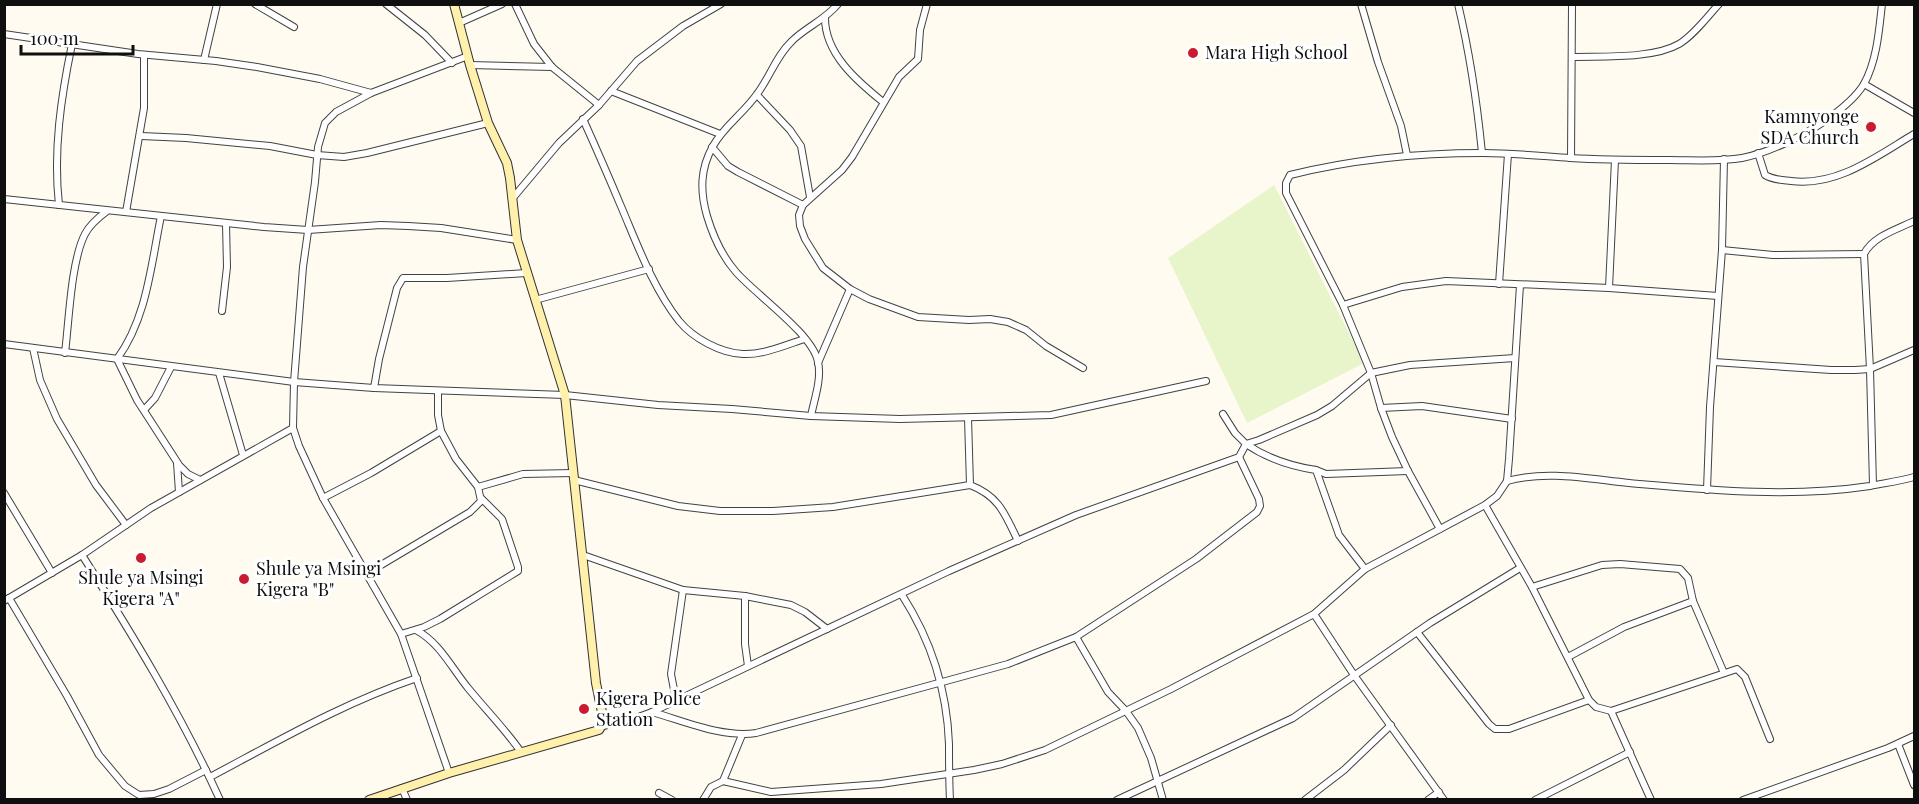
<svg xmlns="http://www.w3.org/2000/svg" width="1919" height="804" viewBox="0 0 1919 804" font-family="'Playfair Display',serif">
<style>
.pitch{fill:#e8f4ca}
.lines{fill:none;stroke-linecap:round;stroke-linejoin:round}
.street-casing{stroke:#424242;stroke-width:8}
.secondary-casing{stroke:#313131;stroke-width:10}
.street{stroke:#fff;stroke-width:6}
.secondary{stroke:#fff0ac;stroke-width:8}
.poi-dot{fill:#cb1b31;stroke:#fff;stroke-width:2}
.labels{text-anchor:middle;stroke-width:6;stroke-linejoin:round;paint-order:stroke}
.poi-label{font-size:18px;fill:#0f0f0f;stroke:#fff;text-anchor:start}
</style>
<rect width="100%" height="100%" fill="#fffbf1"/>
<path class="pitch" d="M 1274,185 L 1364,363 L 1247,423 L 1168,258 Z"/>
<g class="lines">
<g class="street-casing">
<g id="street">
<path d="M 255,4 L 294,27"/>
<path d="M 386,4 L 425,35 L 452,63"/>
<path d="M 515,4 L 534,44 L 552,67 L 599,105"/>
<path d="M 927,4 L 920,30 L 918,59 L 899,77 L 852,157 L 842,170 L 803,205 L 799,215 L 800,226 L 805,239 L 823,268 L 850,289 L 869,299 L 918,317 L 969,320 L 990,319 L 1008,322 L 1026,330 L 1046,346 L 1083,368"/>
<path d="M 1361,4 L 1378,62 L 1401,126 L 1407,155"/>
<path d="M 1458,4 C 1470,54 1477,102 1482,153"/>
<path d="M 825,18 C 825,54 857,81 883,102"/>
<path d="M 459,23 L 502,4"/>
<path d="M 4,34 L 138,54 L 216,61 L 257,67 L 320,79 L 371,93"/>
<path d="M 1573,57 C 1603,56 1653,59 1679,44 C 1694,35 1707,17 1719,4"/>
<path d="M 204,60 L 217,4"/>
<path d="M 470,65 L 552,67"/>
<path d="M 1864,84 L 1914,113"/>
<path d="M 611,91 L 720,134"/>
<path d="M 757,95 L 790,130 L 801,146 L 810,197"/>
<path d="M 583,119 C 597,150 610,180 623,211 C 639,249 654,289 679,321 C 693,338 720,353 743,354 C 763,355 786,345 804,339"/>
<path d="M 141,136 L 186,138 L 270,146 L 317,155 L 344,157 L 367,153 L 488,123"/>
<path d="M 712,147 L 728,166 L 738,172 L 803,205"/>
<path d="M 1758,153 L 1765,175 C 1773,180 1782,180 1791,181 C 1837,187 1877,156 1914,134"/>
<path d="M 1571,158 L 1572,4"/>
<path d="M 4,199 L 264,227 L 308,230 L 381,225 L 408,226 L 441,228 L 517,240"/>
<path d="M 512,199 L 559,143 L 599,105 L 637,61 L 683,26 L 721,4"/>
<path d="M 59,205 C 53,151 61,97 72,44"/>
<path d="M 126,212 L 144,108 L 144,55"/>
<path d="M 161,216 C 151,265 147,318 117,359 L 137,400 L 179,465 L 188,474 L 200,480"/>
<path d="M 1722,250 L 1773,255 L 1864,254"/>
<path d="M 1499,284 L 1508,154"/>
<path d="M 1609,288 L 1615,160"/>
<path d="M 535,300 L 649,269"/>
<path d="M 1343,305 L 1402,287 L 1446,281 L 1609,288 L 1718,296"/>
<path d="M 222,311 L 227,267 L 226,224"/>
<path d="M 4,344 L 294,382 L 374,388 L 565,395 L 658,405 L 732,409 L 811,416 L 900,419 L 1051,415 L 1206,381"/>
<path d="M 33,348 L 40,380 L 57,419 L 96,485 L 126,525"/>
<path d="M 65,353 C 69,321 71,261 85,234 C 90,224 99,217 107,211"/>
<path d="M 1714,362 L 1831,370 L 1855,370 L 1870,369 L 1914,350"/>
<path d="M 818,363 L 850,289"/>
<path d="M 219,373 L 243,455"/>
<path d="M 374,388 L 379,359 L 397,288 L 403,278 L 447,278 L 526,273"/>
<path d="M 1381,408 L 1422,406 L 1512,419"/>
<path d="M 144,410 L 155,398 L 171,367"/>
<path d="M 1223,414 L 1235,433 L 1246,444 L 1259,440 L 1317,415 L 1332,406 L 1371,373 L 1410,365 L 1515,358"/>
<path d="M 811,416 C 814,400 822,379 818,362 C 813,334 756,295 736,272 C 722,256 713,236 707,216 C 700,191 700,169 713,146 C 724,126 744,113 757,94 C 770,77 776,56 792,41 C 806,27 825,20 838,4"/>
<path d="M 968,418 L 970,485"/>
<path d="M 293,428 L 299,446 L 323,498 L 401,634 L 449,773"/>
<path d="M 177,463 L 179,492"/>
<path d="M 1316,470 L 1326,474 L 1408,471"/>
<path d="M 574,480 L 678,506 L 720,511 L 773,511 L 833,507 L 970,485 C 999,496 1005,514 1018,541"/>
<path d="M 1507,481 C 1546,470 1589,479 1629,483 C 1709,490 1790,498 1870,486 C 1885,483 1900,481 1914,477"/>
<path d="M 1873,485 L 1870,369 L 1864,254 C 1873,236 1898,229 1914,221"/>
<path d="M 478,487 L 523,474 L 573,473"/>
<path d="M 1707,490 L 1710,407 L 1722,250 L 1724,159"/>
<path d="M 4,493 L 52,573"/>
<path d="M 323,498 L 371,473 L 441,431"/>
<path d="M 1485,505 L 1532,587 L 1589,700 L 1596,707 L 1611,711 L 1737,669 L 1745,677 L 1770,739"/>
<path d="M 1440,529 L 1408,471 L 1392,437 L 1381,408 L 1371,373 L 1343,305 L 1286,193 L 1286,183 L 1290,175 C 1354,159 1418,153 1483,153 C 1512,153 1541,156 1570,158 C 1603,160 1636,160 1669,160 C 1693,160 1719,162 1742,158 C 1768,153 1803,136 1825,121 C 1839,111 1855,99 1864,84 C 1877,60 1879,31 1882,4"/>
<path d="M 82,555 C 132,634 181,714 220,800"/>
<path d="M 583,555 L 683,590 L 745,596 L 791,605 L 805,612 L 827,629"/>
<path d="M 366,574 L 470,512 L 481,501 L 478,487 L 456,459 L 441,431 L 438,415 L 438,391"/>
<path d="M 1532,587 L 1602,565 L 1620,564 L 1680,569 L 1688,578 L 1693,601 L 1724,673"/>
<path d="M 902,595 C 931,640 947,689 949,744 C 949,762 949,781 950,800"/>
<path d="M 745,596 L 745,644 L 748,666"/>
<path d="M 9,598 L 67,696 L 99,755 L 125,786 L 139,795 L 154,794 L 169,789 L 206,770"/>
<path d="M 4,601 L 82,555 L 151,508 L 293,428 L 294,382 L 303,267 L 315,182 L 318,147 L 325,123 L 336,112 L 371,93 L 468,56"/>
<path d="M 1314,614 L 1354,675 L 1444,800"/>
<path d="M 416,630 C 440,643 451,667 468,688 C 486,710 505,729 521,752"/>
<path d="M 1417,632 L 1489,724 L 1495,729 L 1509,729 L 1589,700"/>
<path d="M 401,634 L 424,627 L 440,619 L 518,571 L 518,567 L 502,519 L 482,499"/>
<path d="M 1076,637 L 1108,692 L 1126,711 L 1138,728 L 1151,758 L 1163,800"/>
<path d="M 1568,657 L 1624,627 L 1693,601"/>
<path d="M 676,700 L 671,674 L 683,590"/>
<path d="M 1611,711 L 1651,800"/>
<path d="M 652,712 C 684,721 722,738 756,733 L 1008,664 L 1076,637 L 1196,559 L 1257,512 L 1260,506 L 1259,499 L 1239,457"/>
<path d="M 603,726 L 630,720 L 652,712 L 949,571 L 1076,515 L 1239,457 L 1246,444 C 1268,459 1290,466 1316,470 L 1339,535 L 1365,569"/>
<path d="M 1898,744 L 1914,785"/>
<path d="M 210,777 C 278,741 343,703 417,678"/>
<path d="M 723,781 L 742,735"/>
<path d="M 402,788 L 407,800"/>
<path d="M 659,793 L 672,800"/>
<path d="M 703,800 L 711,787 L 723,781 L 771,792 L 881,784 L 974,770 L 1002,764 L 1045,750 L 1171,689 L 1314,614 L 1365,569 L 1485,505 L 1497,496 L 1507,481 L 1509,459 L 1520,285"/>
<path d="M 1117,800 L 1293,718 L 1430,623 L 1520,568"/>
<path d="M 1305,800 L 1344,770 L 1391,725"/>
<path d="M 1428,800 L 1439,792"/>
<path d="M 1535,800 L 1630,752"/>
<path d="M 1743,800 L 1888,748 L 1914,736"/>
</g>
</g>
<g class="secondary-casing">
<path id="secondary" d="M 369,800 L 449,773 L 599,730 L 604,722 L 596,683 L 565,395 L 517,240 L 510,178 L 507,163 L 488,123 L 470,65 L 454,4"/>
</g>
<use href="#street" class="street"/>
<use href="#secondary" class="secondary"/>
</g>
<g class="poi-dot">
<circle cx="1193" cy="53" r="6"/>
<circle cx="1871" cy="127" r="6"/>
<circle cx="141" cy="558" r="6"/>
<circle cx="244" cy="579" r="6"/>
<circle cx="584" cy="709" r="6"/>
</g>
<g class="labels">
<g class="poi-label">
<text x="1205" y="59">Mara High School</text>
<text x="1859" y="123" text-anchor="end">Kamnyonge<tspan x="1859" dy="21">SDA Church</tspan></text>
<text x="256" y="575">Shule ya Msingi<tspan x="256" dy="21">Kigera "B"</tspan></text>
<text x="141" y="584" text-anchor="middle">Shule ya Msingi<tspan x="141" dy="21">Kigera "A"</tspan></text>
<text x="596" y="705">Kigera Police<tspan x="596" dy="21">Station</tspan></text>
</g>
</g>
<rect width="1919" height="804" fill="none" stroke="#0f0f0f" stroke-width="12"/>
<path d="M21 45v9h112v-9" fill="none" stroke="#0f0f0f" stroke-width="3"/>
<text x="30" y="45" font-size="18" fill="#0f0f0f" stroke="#ffffff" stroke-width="4.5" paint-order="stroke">100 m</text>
</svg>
